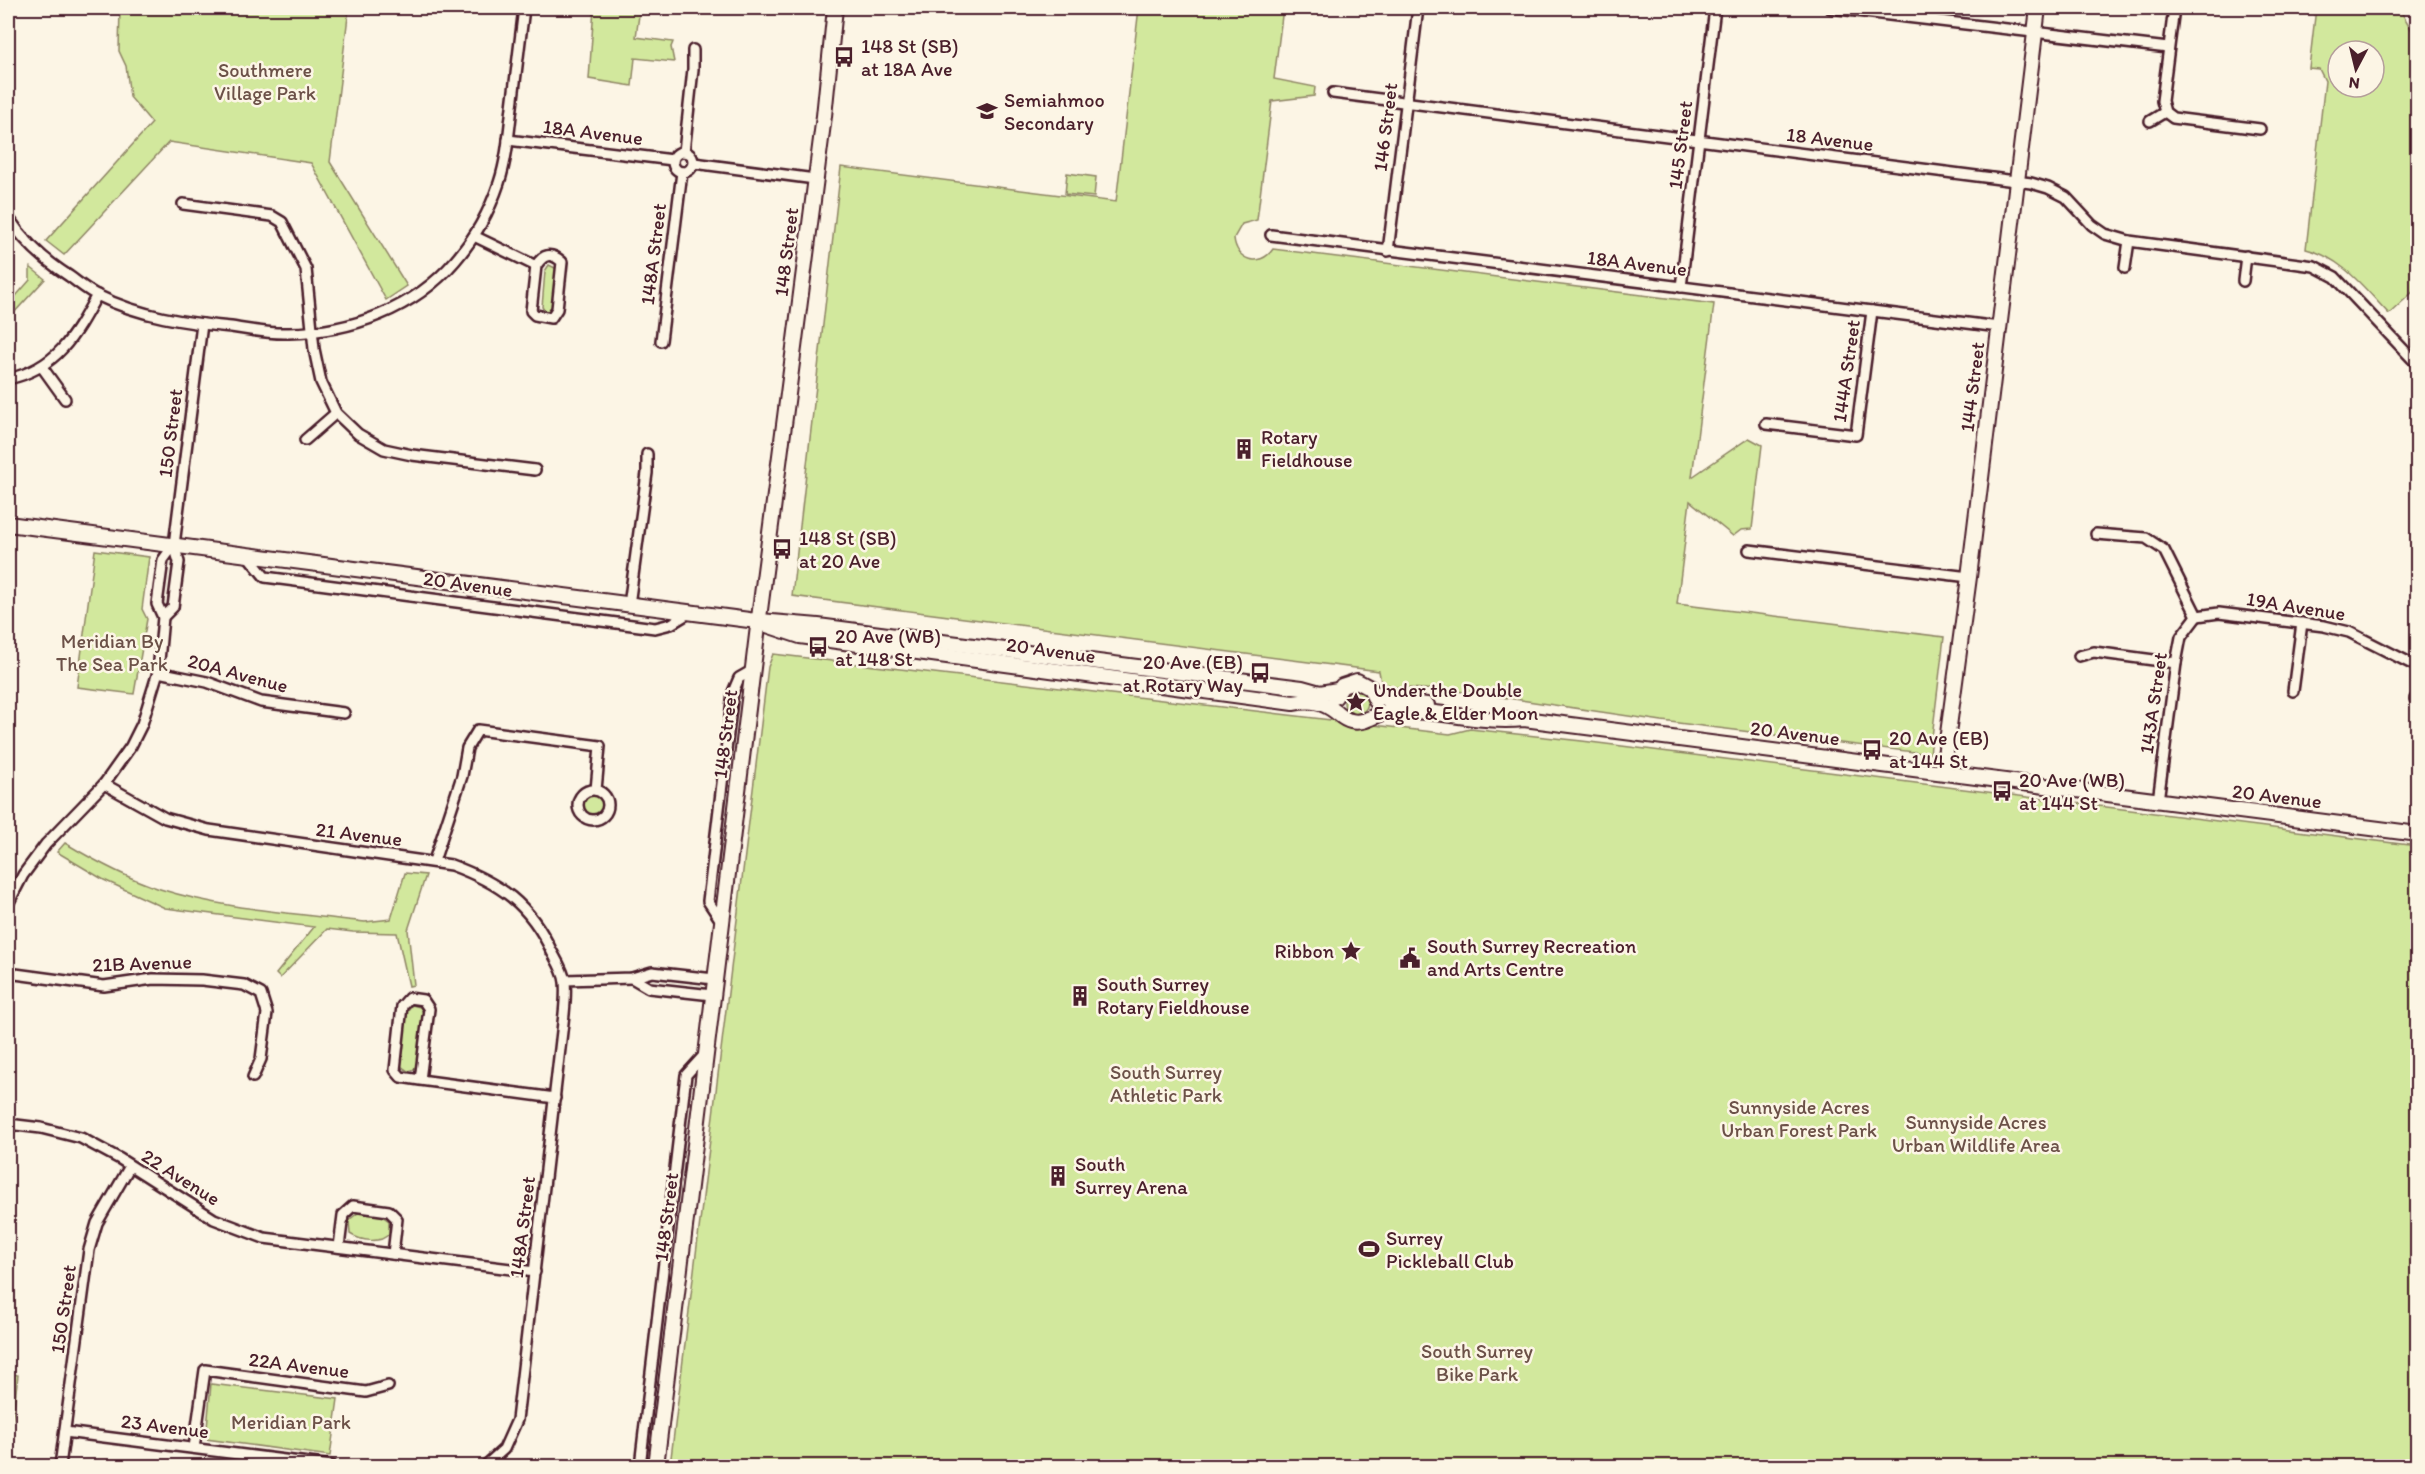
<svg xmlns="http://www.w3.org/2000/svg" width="2425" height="1474" viewBox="0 0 2425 1474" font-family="Itim,sans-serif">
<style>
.green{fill:#d2e89d;stroke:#8e8464;stroke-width:1.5;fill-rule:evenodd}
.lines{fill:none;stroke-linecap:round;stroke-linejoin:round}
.street-casing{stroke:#4a1f2b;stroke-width:14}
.secondary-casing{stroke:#4a1f2b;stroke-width:18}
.street{stroke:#fcf5e5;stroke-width:9}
.secondary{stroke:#fcf5e5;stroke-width:14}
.labels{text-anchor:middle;stroke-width:5;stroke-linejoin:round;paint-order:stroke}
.poi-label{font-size:20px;fill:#4a1f2b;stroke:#fcf5e5;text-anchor:start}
.park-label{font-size:20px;fill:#6c5148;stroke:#fcf5e5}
.street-label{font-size:20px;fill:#4a1f2b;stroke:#fcf5e5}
</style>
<rect width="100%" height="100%" fill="#fcf5e5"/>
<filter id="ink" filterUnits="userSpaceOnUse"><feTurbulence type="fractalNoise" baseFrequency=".0167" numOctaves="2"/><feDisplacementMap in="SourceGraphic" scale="12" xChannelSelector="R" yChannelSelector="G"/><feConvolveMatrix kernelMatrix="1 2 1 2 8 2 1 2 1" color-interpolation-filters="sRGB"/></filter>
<g filter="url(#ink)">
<g class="green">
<path d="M 120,8 L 349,8 L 330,162 L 407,286 L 386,300 L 311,163 L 169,142 L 64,255 L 46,241 L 152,123 L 130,97 L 126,66 L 119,51 Z"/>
<path d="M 594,8 L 640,8 L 636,37 L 673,42 L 671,47 L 674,62 L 635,58 L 632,86 L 589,79 Z"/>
<path d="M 1139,8 L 1283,8 L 1274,79 L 1315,87 L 1314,96 L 1272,101 L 1257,220 L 1242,224 L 1234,238 C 1236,261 1260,268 1273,249 L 1714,304 L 1692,477 L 1749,438 L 1762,445 L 1752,529 L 1741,530 L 1733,536 L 1690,501 L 1677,604 L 1944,637 L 1930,754 L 1662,721 L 1467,692 L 1394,687 L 1381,682 L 1379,671 L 792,596 L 841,167 L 1116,202 Z"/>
<path d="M 2316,8 L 2399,8 L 2417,39 L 2417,288 L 2389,314 C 2364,288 2343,258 2306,249 L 2325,81 L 2319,69 L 2309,68 ZM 2338,51 L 2374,51 L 2374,87 L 2338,87 Z"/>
<path d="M 1067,173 L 1096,177 L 1094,197 L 1065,194 Z"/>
<path d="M 549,265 L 557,269 L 551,312 L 545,311 L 542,307 L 545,271 Z"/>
<path d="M 30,267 L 45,279 L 11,316 L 8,317 L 8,305 L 30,280 Z"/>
<path d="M 95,550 L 149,557 L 142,609 L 147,619 L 134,694 L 77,687 Z"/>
<path d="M 773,654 L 1450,734 L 1470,729 L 1582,741 L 2417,846 L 2417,1466 L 670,1466 L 768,667 Z"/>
<circle cx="1356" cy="702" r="12"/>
<circle cx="593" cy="806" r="11"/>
<path d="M 65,843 C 95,861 126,878 160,889 C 226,910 297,913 365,922 L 391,919 L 405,873 L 426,875 L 408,930 L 414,985 L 409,986 L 397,933 L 353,932 L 327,929 L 280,978 L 276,974 L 314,927 L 165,908 L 104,880 L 57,852 Z"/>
<path d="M 412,1005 L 420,1007 L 424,1014 L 417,1065 L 413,1070 L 408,1071 L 401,1066 L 401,1063 L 407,1011 Z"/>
<path d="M 358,1213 L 382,1216 L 389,1221 L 389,1234 C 380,1244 361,1241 350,1234 L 349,1220 Z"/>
<path d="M 8,1373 L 18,1375 L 8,1454 Z"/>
<path d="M 211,1384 L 338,1399 L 330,1456 L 206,1439 Z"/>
</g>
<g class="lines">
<g class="street-casing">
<g id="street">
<path d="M 1830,8 L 2168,48"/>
<path d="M 2174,8 L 2162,101 L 2165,112 L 2173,118 L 2260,129"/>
<path d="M 1333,93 L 2031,183 L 2048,188 L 2066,197 L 2092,225 L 2105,234 L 2129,241 L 2314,266 L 2335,277 L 2418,365"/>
<path d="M 2150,121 L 2165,112"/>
<path d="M 508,140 L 673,160"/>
<circle cx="683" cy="162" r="10"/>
<path d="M 684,152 L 693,69 L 693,50"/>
<path d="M 694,163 L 815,179"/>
<path d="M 183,204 L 272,216 L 282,222 L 306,269 L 314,349 L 321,382 L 336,413 L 358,434 L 384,449 L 412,455 L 535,470"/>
<path d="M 8,217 C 24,242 44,260 69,276 C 79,283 88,291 99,296 C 139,316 186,323 231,327 C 250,330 270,334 289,333 C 351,332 414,309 455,261 C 474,239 490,210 499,183 C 507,159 509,132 512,107 C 516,74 520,41 524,8"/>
<path d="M 1271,235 L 1999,327"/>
<path d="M 474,236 L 536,266 L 531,311 L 535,315 L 551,318 L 557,309 L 562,262 C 551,252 543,254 536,266"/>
<path d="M 1388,251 L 1418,8"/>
<path d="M 2125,268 L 2129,241"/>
<path d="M 2243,281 L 2246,256"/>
<path d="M 1681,287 L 1715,8"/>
<path d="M 661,341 L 682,172"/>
<path d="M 42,367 L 65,399"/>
<path d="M 8,379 C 57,368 74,337 97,295"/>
<path d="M 1766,424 L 1856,435 L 1872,311"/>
<path d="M 305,440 L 336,413"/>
<path d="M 2096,534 L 2146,538 L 2164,550 L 2197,616"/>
<path d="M 1749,550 L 1969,577"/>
<path d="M 248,556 L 265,577 L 655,628 L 671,624 L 689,613"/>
<path d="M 629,605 L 647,473 L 647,454"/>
<path d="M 2197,616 L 2219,613 L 2324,626 L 2349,632 L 2418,667"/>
<path d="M 163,617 L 173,607 L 179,562 L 174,545 L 202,324"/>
<path d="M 2079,656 L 2094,652 L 2176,663"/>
<path d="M 158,672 L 207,682 L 261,702 L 344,713"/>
<path d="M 2293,691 L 2302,623"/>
<path d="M 2415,699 L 2418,695"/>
<path d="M 104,784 L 165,818 L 209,830 L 451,865 C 500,883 530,904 552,952 C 557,961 564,972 565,982 C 566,992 565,1004 564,1014 L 517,1420 L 504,1449 L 485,1466"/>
<circle cx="593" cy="805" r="15"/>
<path d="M 2158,801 L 2176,663 L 2181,637 L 2197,616"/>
<path d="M 434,861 L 462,776 L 467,748 L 478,730 L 600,746 L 596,790"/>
<path d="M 8,904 L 23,875 L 46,844 L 104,784 L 131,746 L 142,724 L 158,672 L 163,617 L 157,604 L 163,560 L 174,545"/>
<path d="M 722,922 L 708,901 L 733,692 L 739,678 L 753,670"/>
<path d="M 8,973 L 104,986 L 153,979 L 202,980 L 244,985 L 261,994 L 267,1013 L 261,1059 L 253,1077"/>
<path d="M 632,978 L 649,988 L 712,995"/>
<path d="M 565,980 L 632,978 L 652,972 L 714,979"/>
<path d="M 420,1080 L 401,1077 L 395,1070 L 402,1006 L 409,998 L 423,1000 L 429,1009 L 420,1080 L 555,1098"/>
<path d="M 8,1124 L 41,1128 L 81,1138 L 120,1159 L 214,1219 L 264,1238 L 535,1272"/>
<path d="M 339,1247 L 343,1215 L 353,1206 L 389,1211 L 397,1219 L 393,1254"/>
<path d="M 65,1432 L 332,1466"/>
<path d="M 194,1448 L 205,1370 L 366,1392 L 388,1386"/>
<path d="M 60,1466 L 89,1250 L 97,1223 L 130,1166"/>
<path d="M 640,1466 L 686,1075 L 706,1053"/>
</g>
</g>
<g class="secondary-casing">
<g id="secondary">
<path d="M 8,524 L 749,620 L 818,626 L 1302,688 L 1320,693 L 1338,690"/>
<path d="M 758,622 L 800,636 L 1293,703 C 1311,700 1322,701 1336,712 C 1341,716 1345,720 1351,721 C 1365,725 1377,712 1391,711 C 1435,708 1479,724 1524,719 L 2418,834"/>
<path d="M 1374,693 L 1392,701 L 1427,705"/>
<path d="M 1335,697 L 1342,686 L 1357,681 L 1370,688 L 1376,701"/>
<path d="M 1943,771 L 1969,577 L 2038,8"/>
<path d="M 656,1466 L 760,610 L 824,116 L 835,8"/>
</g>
</g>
<use href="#street" class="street"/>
<use href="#secondary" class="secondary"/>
</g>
</g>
<defs>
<g id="bus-bare" transform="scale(1.62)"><path d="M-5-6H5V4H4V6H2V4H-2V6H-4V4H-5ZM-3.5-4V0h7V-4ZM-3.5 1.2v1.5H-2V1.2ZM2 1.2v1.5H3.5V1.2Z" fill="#4a1f2b" stroke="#fcf5e5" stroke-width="2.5" paint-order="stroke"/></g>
<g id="school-bare" transform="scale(1.62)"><path d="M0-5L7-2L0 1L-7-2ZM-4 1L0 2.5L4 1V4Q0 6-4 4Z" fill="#4a1f2b" stroke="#fcf5e5" stroke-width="2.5" paint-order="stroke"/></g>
<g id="building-bare" transform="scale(1.62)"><path d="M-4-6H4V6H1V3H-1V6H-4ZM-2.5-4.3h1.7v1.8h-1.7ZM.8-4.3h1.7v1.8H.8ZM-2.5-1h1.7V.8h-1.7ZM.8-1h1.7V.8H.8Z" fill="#4a1f2b" stroke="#fcf5e5" stroke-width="2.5" paint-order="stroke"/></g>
<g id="sight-bare" transform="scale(1.62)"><path d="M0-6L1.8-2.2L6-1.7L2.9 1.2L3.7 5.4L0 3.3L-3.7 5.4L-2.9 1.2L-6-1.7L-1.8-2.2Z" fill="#4a1f2b" stroke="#fcf5e5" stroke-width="2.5" paint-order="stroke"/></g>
<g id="civic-bare" transform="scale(1.62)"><path d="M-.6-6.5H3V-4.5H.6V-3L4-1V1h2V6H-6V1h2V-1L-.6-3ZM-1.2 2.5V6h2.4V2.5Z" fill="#4a1f2b" stroke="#fcf5e5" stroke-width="2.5" paint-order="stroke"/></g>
<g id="stadium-bare" transform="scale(1.62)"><path d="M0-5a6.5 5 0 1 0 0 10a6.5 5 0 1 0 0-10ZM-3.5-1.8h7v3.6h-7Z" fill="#4a1f2b" stroke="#fcf5e5" stroke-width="2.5" paint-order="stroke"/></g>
</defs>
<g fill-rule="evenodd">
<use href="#bus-bare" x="844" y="57"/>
<use href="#school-bare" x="987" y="111"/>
<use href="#building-bare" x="1244" y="449"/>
<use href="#bus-bare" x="782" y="549"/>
<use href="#bus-bare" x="818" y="647"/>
<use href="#bus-bare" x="1260" y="673"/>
<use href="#sight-bare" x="1356" y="702"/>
<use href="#bus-bare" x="1872" y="750"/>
<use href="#bus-bare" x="2002" y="791"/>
<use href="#sight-bare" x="1351" y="951"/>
<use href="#civic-bare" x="1410" y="958"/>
<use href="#building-bare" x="1080" y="996"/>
<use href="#building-bare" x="1058" y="1176"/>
<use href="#stadium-bare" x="1369" y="1249"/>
</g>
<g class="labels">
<g class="poi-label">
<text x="861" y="53">148 St (SB)<tspan x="861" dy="23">at 18A Ave</tspan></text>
<text x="1004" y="107">Semiahmoo<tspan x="1004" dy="23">Secondary</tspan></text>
<text x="1261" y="444">Rotary<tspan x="1261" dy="23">Fieldhouse</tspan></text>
<text x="799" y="545">148 St (SB)<tspan x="799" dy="23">at 20 Ave</tspan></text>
<text x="835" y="643">20 Ave (WB)<tspan x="835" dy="23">at 148 St</tspan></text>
<text x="1243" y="669" text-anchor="end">20 Ave (EB)<tspan x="1243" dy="23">at Rotary Way</tspan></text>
<text x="1373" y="697">Under the Double<tspan x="1373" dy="23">Eagle &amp; Elder Moon</tspan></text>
<text x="1889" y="745">20 Ave (EB)<tspan x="1889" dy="23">at 144 St</tspan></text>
<text x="2019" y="787">20 Ave (WB)<tspan x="2019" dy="23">at 144 St</tspan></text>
<text x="1427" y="953">South Surrey Recreation<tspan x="1427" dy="23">and Arts Centre</tspan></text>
<text x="1334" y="958" text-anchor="end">Ribbon</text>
<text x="1097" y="991">South Surrey<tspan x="1097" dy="23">Rotary Fieldhouse</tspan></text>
<text x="1075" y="1171">South<tspan x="1075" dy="23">Surrey Arena</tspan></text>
<text x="1386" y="1245">Surrey<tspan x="1386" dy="23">Pickleball Club</tspan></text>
</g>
<g class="park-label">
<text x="265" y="77">Southmere<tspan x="265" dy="23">Village Park</tspan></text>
<text x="112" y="648">Meridian By<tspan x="112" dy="23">The Sea Park</tspan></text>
<text x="1166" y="1079">South Surrey<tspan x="1166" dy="23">Athletic Park</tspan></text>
<text x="1799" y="1114">Sunnyside Acres<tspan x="1799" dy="23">Urban Forest Park</tspan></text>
<text x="1976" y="1129">Sunnyside Acres<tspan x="1976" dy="23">Urban Wildlife Area</tspan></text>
<text x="1477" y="1358">South Surrey<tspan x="1477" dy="23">Bike Park</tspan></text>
<text x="291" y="1429">Meridian Park</text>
</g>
<g class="street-label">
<text transform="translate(1385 127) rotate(-83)" y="7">146 Street</text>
<text transform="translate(593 132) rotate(7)" y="7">18A Avenue</text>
<text transform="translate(1830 139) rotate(7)" y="7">18 Avenue</text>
<text transform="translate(1680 145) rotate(-83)" y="7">145 Street</text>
<text transform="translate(786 252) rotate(-83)" y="7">148 Street</text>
<text transform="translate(653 254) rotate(-83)" y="7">148A Street</text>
<text transform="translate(1637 263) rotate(7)" y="7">18A Avenue</text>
<text transform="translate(1846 371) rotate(-82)" y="7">144A Street</text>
<text transform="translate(1972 387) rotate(-83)" y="7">144 Street</text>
<text transform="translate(170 433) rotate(-83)" y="7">150 Street</text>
<text transform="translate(468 584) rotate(8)" y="7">20 Avenue</text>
<text transform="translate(2296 606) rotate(9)" y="7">19A Avenue</text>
<text transform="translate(1051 650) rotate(8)" y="7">20 Avenue</text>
<text transform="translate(238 673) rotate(15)" y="7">20A Avenue</text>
<text transform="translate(2153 703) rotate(-82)" y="7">143A Street</text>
<text transform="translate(1795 733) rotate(7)" y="7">20 Avenue</text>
<text transform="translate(725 734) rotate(-83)" y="7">148 Street</text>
<text transform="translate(2277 796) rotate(7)" y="7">20 Avenue</text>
<text transform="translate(359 834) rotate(7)" y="7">21 Avenue</text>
<text transform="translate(142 963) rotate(-2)" y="7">21B Avenue</text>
<text transform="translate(181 1177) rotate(32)" y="7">22 Avenue</text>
<text transform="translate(666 1217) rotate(-83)" y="7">148 Street</text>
<text transform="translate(522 1227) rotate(-83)" y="7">148A Street</text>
<text transform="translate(63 1309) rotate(-82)" y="7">150 Street</text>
<text transform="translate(299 1365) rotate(7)" y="7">22A Avenue</text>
<text transform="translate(165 1426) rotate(7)" y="7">23 Avenue</text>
</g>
</g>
<rect width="2425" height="1474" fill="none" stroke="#fcf5e5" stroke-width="30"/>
<rect x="15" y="15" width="2395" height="1444" fill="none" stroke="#4a1f2b" stroke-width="2" filter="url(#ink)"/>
<g transform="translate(2356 69) rotate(187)"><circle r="28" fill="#fcf5e5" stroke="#b59f9b" stroke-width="1.5"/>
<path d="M0-4.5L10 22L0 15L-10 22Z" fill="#4a1f2b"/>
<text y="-9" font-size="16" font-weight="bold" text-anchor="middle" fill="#4a1f2b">N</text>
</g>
</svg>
